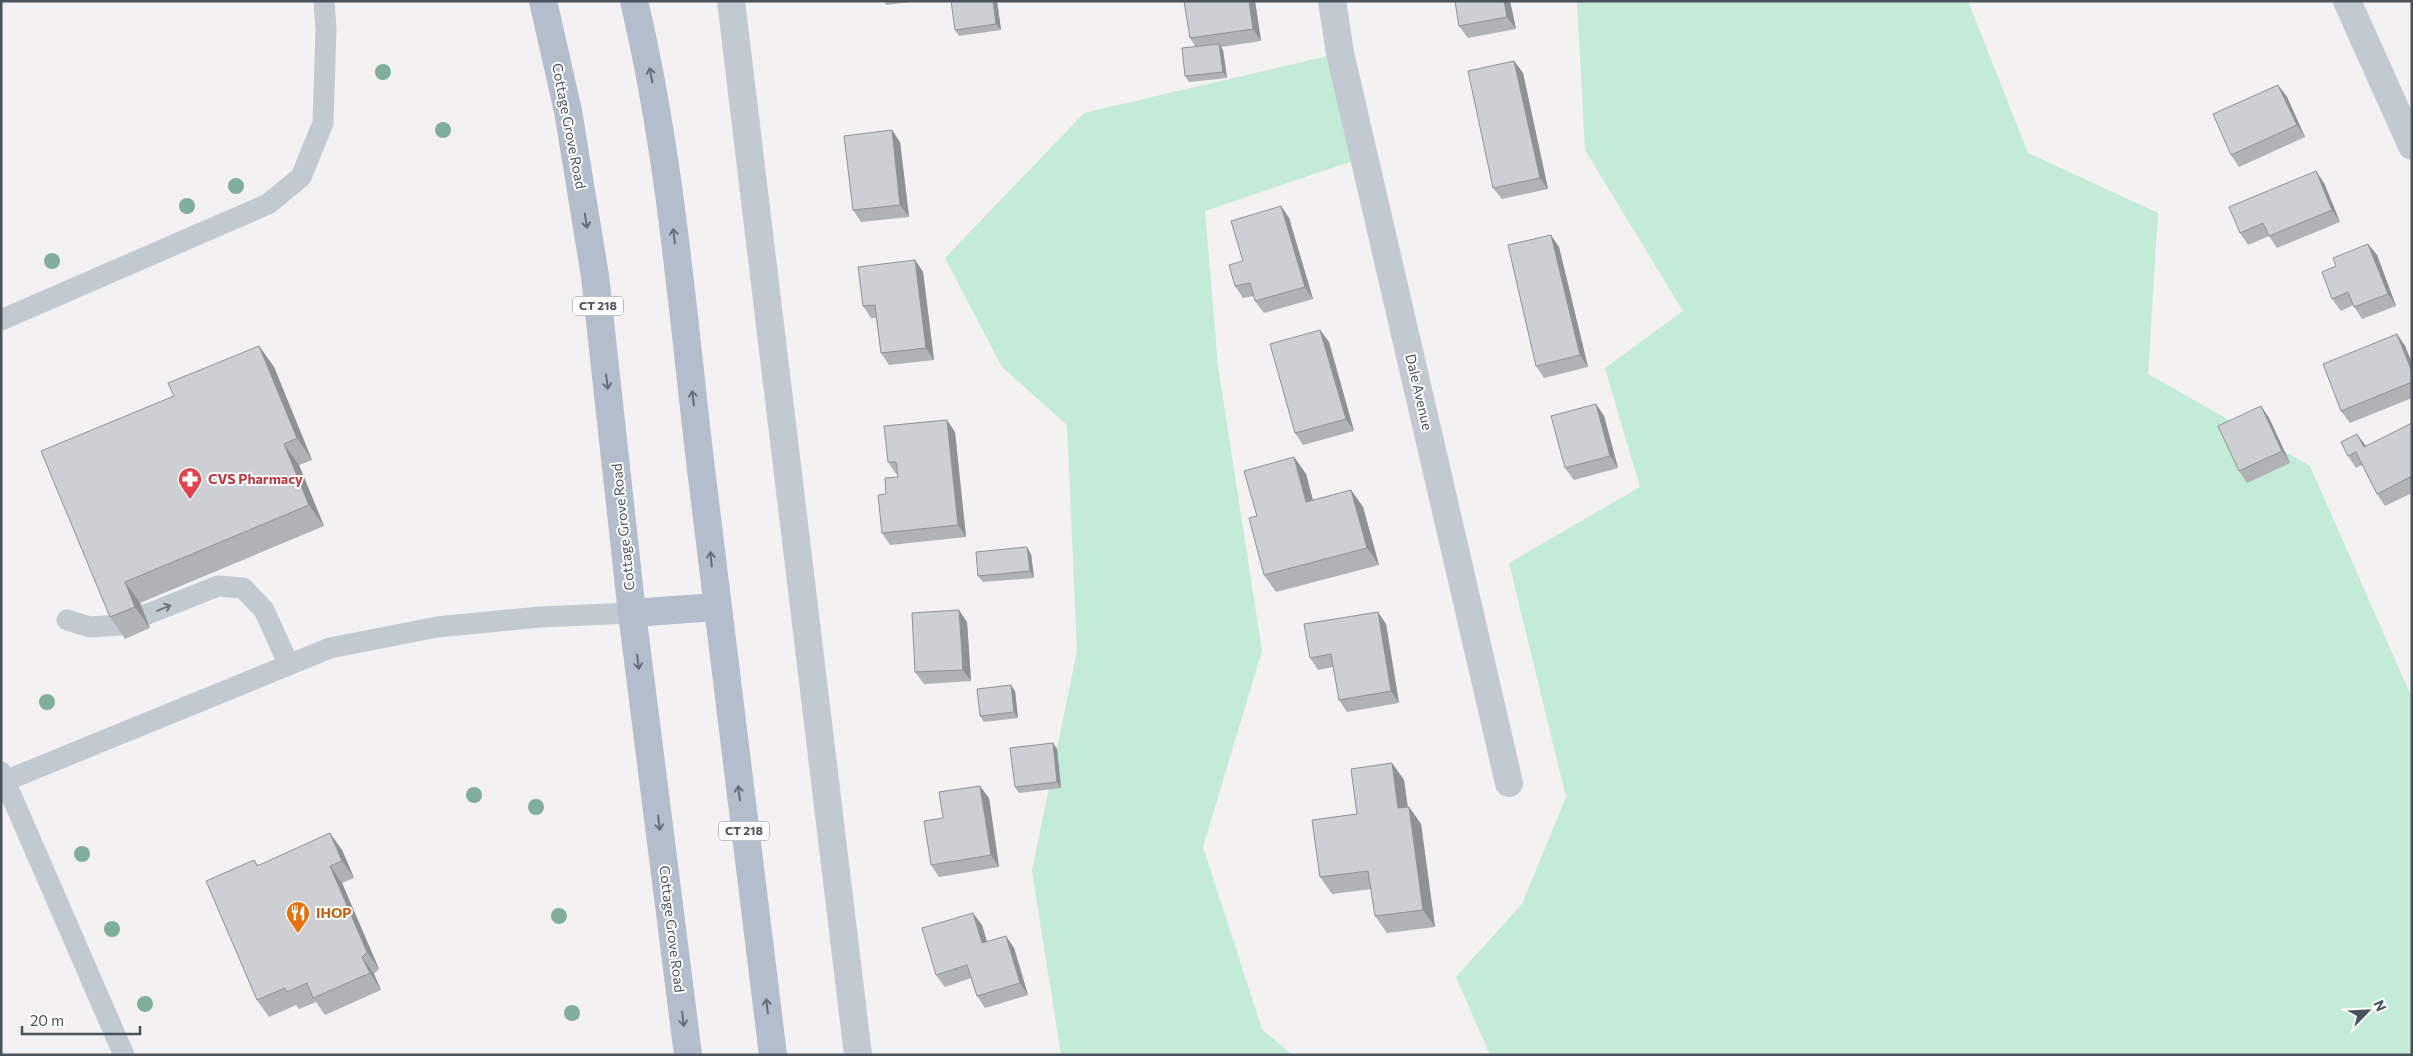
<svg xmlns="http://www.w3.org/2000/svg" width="2413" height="1056" viewBox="0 0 2413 1056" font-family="Commissioner,sans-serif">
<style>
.green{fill:#c4ebd7}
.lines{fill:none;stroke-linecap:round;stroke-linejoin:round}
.lane{stroke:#c3c9d1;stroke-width:21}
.street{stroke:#c3c9d1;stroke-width:28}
.primary{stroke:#b3bdcc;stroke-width:28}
.tree{fill:#80ae9b}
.wall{fill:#b1b2b6}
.shaded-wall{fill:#909194}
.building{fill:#cecfd4;stroke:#909194}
.oneway{stroke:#646d78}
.oneway2{stroke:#6e767f}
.labels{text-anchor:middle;stroke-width:4;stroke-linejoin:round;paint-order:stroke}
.shield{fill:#fff;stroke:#80868d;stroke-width:1}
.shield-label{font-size:12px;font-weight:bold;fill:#4a525c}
.street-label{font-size:14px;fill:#4a525c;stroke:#fff}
.health-label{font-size:14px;font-weight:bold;fill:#be3a42;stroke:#fff;text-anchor:start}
.food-label{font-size:14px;font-weight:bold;fill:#c56008;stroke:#fff;text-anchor:start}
</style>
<rect width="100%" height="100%" fill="#f3f1f1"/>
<g class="green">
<path d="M 1577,1 L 1968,1 L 2028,153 L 2158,213 L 2148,374 L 2310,466 L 2412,698 L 2412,1055 L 1490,1055 L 1456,977 L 1522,904 L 1566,797 L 1509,563 L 1640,487 L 1605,368 L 1683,311 L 1585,150 Z"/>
<path d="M 1340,53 L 1364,157 L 1205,211 L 1218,366 L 1262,651 L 1203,847 L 1262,1029 L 1292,1055 L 1061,1055 L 1032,871 L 1077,651 L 1067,425 L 1002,367 L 945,258 L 1084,113 Z"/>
</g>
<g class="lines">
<g class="lane">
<path d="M 1,320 L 268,204 L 301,177 L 323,123 L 326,29 L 324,1"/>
<path d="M 67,620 L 90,627 L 120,625 L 218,586 L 243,588 L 264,610 L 289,665"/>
<path d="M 1,772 L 124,1055"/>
<path d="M 5,781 L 330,648 L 437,627 L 540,617 L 632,613"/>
</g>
<g class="street">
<path d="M 731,1 L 858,1055"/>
<path d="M 1332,1 L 1340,53 L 1509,783"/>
<path d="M 2347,1 L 2412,146"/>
</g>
<g class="primary">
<path d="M 543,1 L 568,111 L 595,276 L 632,613 L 688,1055"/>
<path d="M 634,1 C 670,152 682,307 700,461 C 723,659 748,857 773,1055"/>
<path d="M 632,613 L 716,607"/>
</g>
</g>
<g class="tree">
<circle cx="383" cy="72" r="8"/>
<circle cx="443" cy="130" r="8"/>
<circle cx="236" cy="186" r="8"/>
<circle cx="187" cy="206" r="8"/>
<circle cx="52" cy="261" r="8"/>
<circle cx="47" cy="702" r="8"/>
<circle cx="474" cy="795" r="8"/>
<circle cx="536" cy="807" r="8"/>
<circle cx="82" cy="854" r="8"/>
<circle cx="559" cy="916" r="8"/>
<circle cx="112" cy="929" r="8"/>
<circle cx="145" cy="1004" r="8"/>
<circle cx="572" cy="1013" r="8"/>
</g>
<g class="wall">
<path d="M 884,1 L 918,1 L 886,5 Z"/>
<path d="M 997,1 L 1001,30 L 959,36 L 955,30 Z"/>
<path d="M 1255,1 L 1261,41 L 1221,47 L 1223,50 L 1227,78 L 1189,82 L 1185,76 L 1195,46 L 1190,38 Z"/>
<path d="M 1455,1 L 1510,1 L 1516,29 L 1468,38 L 1459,26 Z"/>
<path d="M 1514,61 L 1523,73 L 1548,189 L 1502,199 L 1493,188 Z"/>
<path d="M 2278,85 L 2287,97 L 2305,137 L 2239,167 L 2231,155 Z"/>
<path d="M 900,142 L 909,217 L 861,222 L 853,210 Z"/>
<path d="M 2324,183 L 2340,222 L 2277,248 L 2269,236 L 2248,245 L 2240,233 Z"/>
<path d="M 1281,206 L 1289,218 L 1313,299 L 1264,313 L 1255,301 L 1254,296 L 1243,298 L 1235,286 L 1243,261 Z"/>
<path d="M 2368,244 L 2377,255 L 2396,306 L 2362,319 L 2353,305 L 2341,311 L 2332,299 L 2336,266 Z"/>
<path d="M 1559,247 L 1588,367 L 1544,378 L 1536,366 Z"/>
<path d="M 915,260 L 923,272 L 934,360 L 889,365 L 881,353 L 876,318 L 871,318 L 863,306 Z"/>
<path d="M 1320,330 L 1329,342 L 1354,431 L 1303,445 L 1295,433 Z"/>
<path d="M 2397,334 L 2405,346 L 2412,363 L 2412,398 L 2350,423 L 2341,411 Z"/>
<path d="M 259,346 L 274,367 L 312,460 L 299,465 L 324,526 L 140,603 L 150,628 L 125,639 L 110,617 L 174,396 Z"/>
<path d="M 1596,404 L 1604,416 L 1618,468 L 1574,480 L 1565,468 Z"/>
<path d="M 2261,406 L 2269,418 L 2290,463 L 2247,483 L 2239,471 Z"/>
<path d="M 2412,423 L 2412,493 L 2385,506 L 2377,494 L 2362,465 L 2356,468 L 2348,456 Z"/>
<path d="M 955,432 L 966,537 L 890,545 L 882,533 L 886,494 L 898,477 L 897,474 L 896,474 L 888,462 Z"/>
<path d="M 1294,457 L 1306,474 L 1313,501 L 1351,490 L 1363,507 L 1379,565 L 1276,592 L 1264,575 L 1257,516 Z"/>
<path d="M 1031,554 L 1034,578 L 983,582 L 978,576 Z"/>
<path d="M 967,622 L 971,681 L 924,684 L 915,672 Z"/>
<path d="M 1386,624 L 1399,703 L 1347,712 L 1339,700 L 1333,667 L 1318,670 L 1310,658 Z"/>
<path d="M 1015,691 L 1018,718 L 984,722 L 980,716 Z"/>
<path d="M 1053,743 L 1057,749 L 1061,788 L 1019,793 L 1015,787 Z"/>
<path d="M 1392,763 L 1404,780 L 1408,807 L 1409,807 L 1421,824 L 1435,927 L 1387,933 L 1375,916 L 1371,889 L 1332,894 L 1320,877 L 1357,814 Z"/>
<path d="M 989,798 L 999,867 L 939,877 L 931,865 L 943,818 Z"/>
<path d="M 342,850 L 354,878 L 342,883 L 379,969 L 374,974 L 381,990 L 325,1015 L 316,1002 L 299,1009 L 296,1005 L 269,1017 L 257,1000 L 254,860 L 258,865 Z"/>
<path d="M 982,925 L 987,942 L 1006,936 L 1014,948 L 1028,995 L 985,1008 L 977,996 L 971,978 L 945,987 L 936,975 Z"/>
</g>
<g class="shaded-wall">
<path d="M 993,1 L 997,1 L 1001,30 L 996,24 Z"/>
<path d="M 1249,1 L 1255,1 L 1261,41 L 1253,29 Z"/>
<path d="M 1504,1 L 1510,1 L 1516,29 L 1507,17 Z"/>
<path d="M 1219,44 L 1223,50 L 1227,78 L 1223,72 Z"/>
<path d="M 1514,61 L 1523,73 L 1548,189 L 1540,178 Z"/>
<path d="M 2278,85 L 2287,97 L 2305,137 L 2297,125 Z"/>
<path d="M 892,130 L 900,142 L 909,217 L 900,205 Z"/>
<path d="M 2316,171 L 2324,183 L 2340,222 L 2332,210 Z"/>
<path d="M 1281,206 L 1289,218 L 1313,299 L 1305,287 Z"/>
<path d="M 1551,235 L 1559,247 L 1588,367 L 1580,355 Z"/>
<path d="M 2368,244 L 2377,255 L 2396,306 L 2388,294 Z"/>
<path d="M 915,260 L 923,272 L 934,360 L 926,348 Z"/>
<path d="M 1320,330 L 1329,342 L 1354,431 L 1346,419 Z"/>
<path d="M 2397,334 L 2405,346 L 2412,363 L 2412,372 Z"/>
<path d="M 259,346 L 274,367 L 312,460 L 297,438 Z"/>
<path d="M 1596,404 L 1604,416 L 1618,468 L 1610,456 Z"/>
<path d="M 2261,406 L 2269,418 L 2290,463 L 2282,451 Z"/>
<path d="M 947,420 L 955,432 L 966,537 L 958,525 Z"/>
<path d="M 2357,434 L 2366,446 L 2364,447 Z"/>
<path d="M 284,444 L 299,465 L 324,526 L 309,505 Z"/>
<path d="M 1294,457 L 1306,474 L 1318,519 L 1306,502 Z"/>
<path d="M 1351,490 L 1363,507 L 1379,565 L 1367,548 Z"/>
<path d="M 1027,547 L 1031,554 L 1034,578 L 1030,571 Z"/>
<path d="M 125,582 L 140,603 L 150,628 L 135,607 Z"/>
<path d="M 959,610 L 967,622 L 971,681 L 963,670 Z"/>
<path d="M 1378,612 L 1386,624 L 1399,703 L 1391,691 Z"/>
<path d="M 1011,685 L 1015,691 L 1018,718 L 1014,712 Z"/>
<path d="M 1053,743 L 1057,749 L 1061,788 L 1057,782 Z"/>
<path d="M 1392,763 L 1404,780 L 1410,825 L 1398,808 Z"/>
<path d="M 980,786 L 989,798 L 999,867 L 991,855 Z"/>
<path d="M 1409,807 L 1421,824 L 1435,927 L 1423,910 Z"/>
<path d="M 330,833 L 342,850 L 354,878 L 342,861 Z"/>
<path d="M 330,866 L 342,883 L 379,969 L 367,952 Z"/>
<path d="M 973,913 L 982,925 L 991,955 L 982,943 Z"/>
<path d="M 1006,936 L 1014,948 L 1028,995 L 1020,983 Z"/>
<path d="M 362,957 L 374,974 L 381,990 L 370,973 Z"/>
</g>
<g class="building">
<path d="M 951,1 L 993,1 L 996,24 L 955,30 Z"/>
<path d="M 1184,1 L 1249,1 L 1253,29 L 1190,38 Z"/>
<path d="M 1455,1 L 1504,1 L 1507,17 L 1459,26 Z"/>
<path d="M 1219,44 L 1223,72 L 1185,76 L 1182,48 Z"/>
<path d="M 1514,61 L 1540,178 L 1493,188 L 1468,71 Z"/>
<path d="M 2278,85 L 2297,125 L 2231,155 L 2213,114 Z"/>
<path d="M 892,130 L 900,205 L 853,210 L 844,136 Z"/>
<path d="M 2316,171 L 2332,210 L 2269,236 L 2263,223 L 2240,233 L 2229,207 Z"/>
<path d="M 1281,206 L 1305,287 L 1255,301 L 1250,283 L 1235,286 L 1229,265 L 1243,261 L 1231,221 Z"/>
<path d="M 1551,235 L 1580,355 L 1536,366 L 1508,245 Z"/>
<path d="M 2368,244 L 2388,294 L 2354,307 L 2348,292 L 2332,299 L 2322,272 L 2336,266 L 2333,258 Z"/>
<path d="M 915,260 L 926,348 L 881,353 L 875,305 L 863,306 L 858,267 Z"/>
<path d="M 1320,330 L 1346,419 L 1295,433 L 1270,344 Z"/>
<path d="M 2397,334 L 2412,372 L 2412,382 L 2341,411 L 2323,364 Z"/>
<path d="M 259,346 L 297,438 L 284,444 L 309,505 L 125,582 L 135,607 L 110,617 L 41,451 L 174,396 L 168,383 Z"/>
<path d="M 1596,404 L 1610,456 L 1565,468 L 1551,416 Z"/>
<path d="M 2261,406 L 2282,451 L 2239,471 L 2218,426 Z"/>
<path d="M 947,420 L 958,525 L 882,533 L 878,495 L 886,494 L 885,478 L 898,477 L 896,462 L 888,462 L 884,426 Z"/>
<path d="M 2412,423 L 2412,476 L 2377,494 L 2356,452 L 2348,456 L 2341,442 L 2357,434 L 2364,447 Z"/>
<path d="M 1294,457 L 1306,502 L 1351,490 L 1367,548 L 1264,575 L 1249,518 L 1257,516 L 1244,471 Z"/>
<path d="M 1027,547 L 1030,571 L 978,576 L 976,552 Z"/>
<path d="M 959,610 L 963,670 L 915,672 L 912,613 Z"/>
<path d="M 1378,612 L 1391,691 L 1339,700 L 1331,654 L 1310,658 L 1304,624 Z"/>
<path d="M 1011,685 L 1014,712 L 980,716 L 977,689 Z"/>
<path d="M 1053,743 L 1057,782 L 1015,787 L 1010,748 Z"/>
<path d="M 1392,763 L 1398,808 L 1409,807 L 1423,910 L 1375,916 L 1368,871 L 1320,877 L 1312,820 L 1357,814 L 1351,769 Z"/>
<path d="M 980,786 L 991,855 L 931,865 L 924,821 L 943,818 L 939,792 Z"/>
<path d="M 330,833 L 342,861 L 330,866 L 367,952 L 362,957 L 370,973 L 313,998 L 307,983 L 287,992 L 285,988 L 257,1000 L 206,881 L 254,860 L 257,866 Z"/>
<path d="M 973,913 L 982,943 L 1006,936 L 1020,983 L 977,996 L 967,965 L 936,975 L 922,928 Z"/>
</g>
<defs><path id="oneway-shaft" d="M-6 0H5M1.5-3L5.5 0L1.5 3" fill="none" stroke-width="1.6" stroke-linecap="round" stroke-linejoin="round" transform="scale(1.25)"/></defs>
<g class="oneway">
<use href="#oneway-shaft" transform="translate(651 75) rotate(-100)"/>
<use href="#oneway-shaft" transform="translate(586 221) rotate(81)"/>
<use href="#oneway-shaft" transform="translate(674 236) rotate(-97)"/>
<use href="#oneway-shaft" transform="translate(607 382) rotate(83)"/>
<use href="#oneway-shaft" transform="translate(693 398) rotate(-97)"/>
<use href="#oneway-shaft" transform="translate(711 559) rotate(-96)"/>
<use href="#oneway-shaft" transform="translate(638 662) rotate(83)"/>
<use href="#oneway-shaft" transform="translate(739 793) rotate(-97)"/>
<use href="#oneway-shaft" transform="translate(659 823) rotate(83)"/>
<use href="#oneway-shaft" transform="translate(767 1006) rotate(-97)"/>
<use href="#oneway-shaft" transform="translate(683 1019) rotate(83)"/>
</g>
<use class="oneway2" href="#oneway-shaft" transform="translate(164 608) rotate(-22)"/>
<defs>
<g id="pharmacy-pin" transform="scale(1.25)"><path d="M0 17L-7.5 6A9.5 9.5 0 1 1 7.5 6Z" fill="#e0444e" stroke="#fff"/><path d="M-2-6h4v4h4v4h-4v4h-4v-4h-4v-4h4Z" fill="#fff"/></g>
<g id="restaurant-pin" transform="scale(1.25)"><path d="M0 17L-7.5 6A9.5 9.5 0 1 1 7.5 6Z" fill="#e8710a" stroke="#fff"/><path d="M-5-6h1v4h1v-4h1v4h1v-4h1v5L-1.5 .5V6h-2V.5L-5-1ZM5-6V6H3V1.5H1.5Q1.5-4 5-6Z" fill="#fff"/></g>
</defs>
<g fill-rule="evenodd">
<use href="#pharmacy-pin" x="190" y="479"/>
<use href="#restaurant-pin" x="298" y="913"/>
</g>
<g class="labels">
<g class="shield">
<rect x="573" y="296.5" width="50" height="19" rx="4"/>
<rect x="719" y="821.5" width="50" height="19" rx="4"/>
</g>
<g class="shield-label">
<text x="598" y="310">CT 218</text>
<text x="744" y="835">CT 218</text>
</g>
<g class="street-label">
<text transform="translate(569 126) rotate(79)" y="5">Cottage Grove Road</text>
<text transform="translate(1419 392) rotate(77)" y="5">Dale Avenue</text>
<text transform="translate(623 527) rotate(-96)" y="5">Cottage Grove Road</text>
<text transform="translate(672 929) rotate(83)" y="5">Cottage Grove Road</text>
</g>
<g class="health-label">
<text x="208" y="484">CVS Pharmacy</text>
</g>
<g class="food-label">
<text x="316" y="918">IHOP</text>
</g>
</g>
<rect width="2413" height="1056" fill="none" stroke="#4a525c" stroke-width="5"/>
<g transform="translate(2368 1011) rotate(66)" stroke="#ffffff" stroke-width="4" paint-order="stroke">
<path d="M0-4L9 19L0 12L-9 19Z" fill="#4a525c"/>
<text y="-8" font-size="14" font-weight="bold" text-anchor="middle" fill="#4a525c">N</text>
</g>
<path d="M22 1026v8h118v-8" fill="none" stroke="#4a525c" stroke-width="2.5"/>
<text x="30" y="1026" font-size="15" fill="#4a525c" stroke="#ffffff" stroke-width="4" paint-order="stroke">20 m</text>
</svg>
